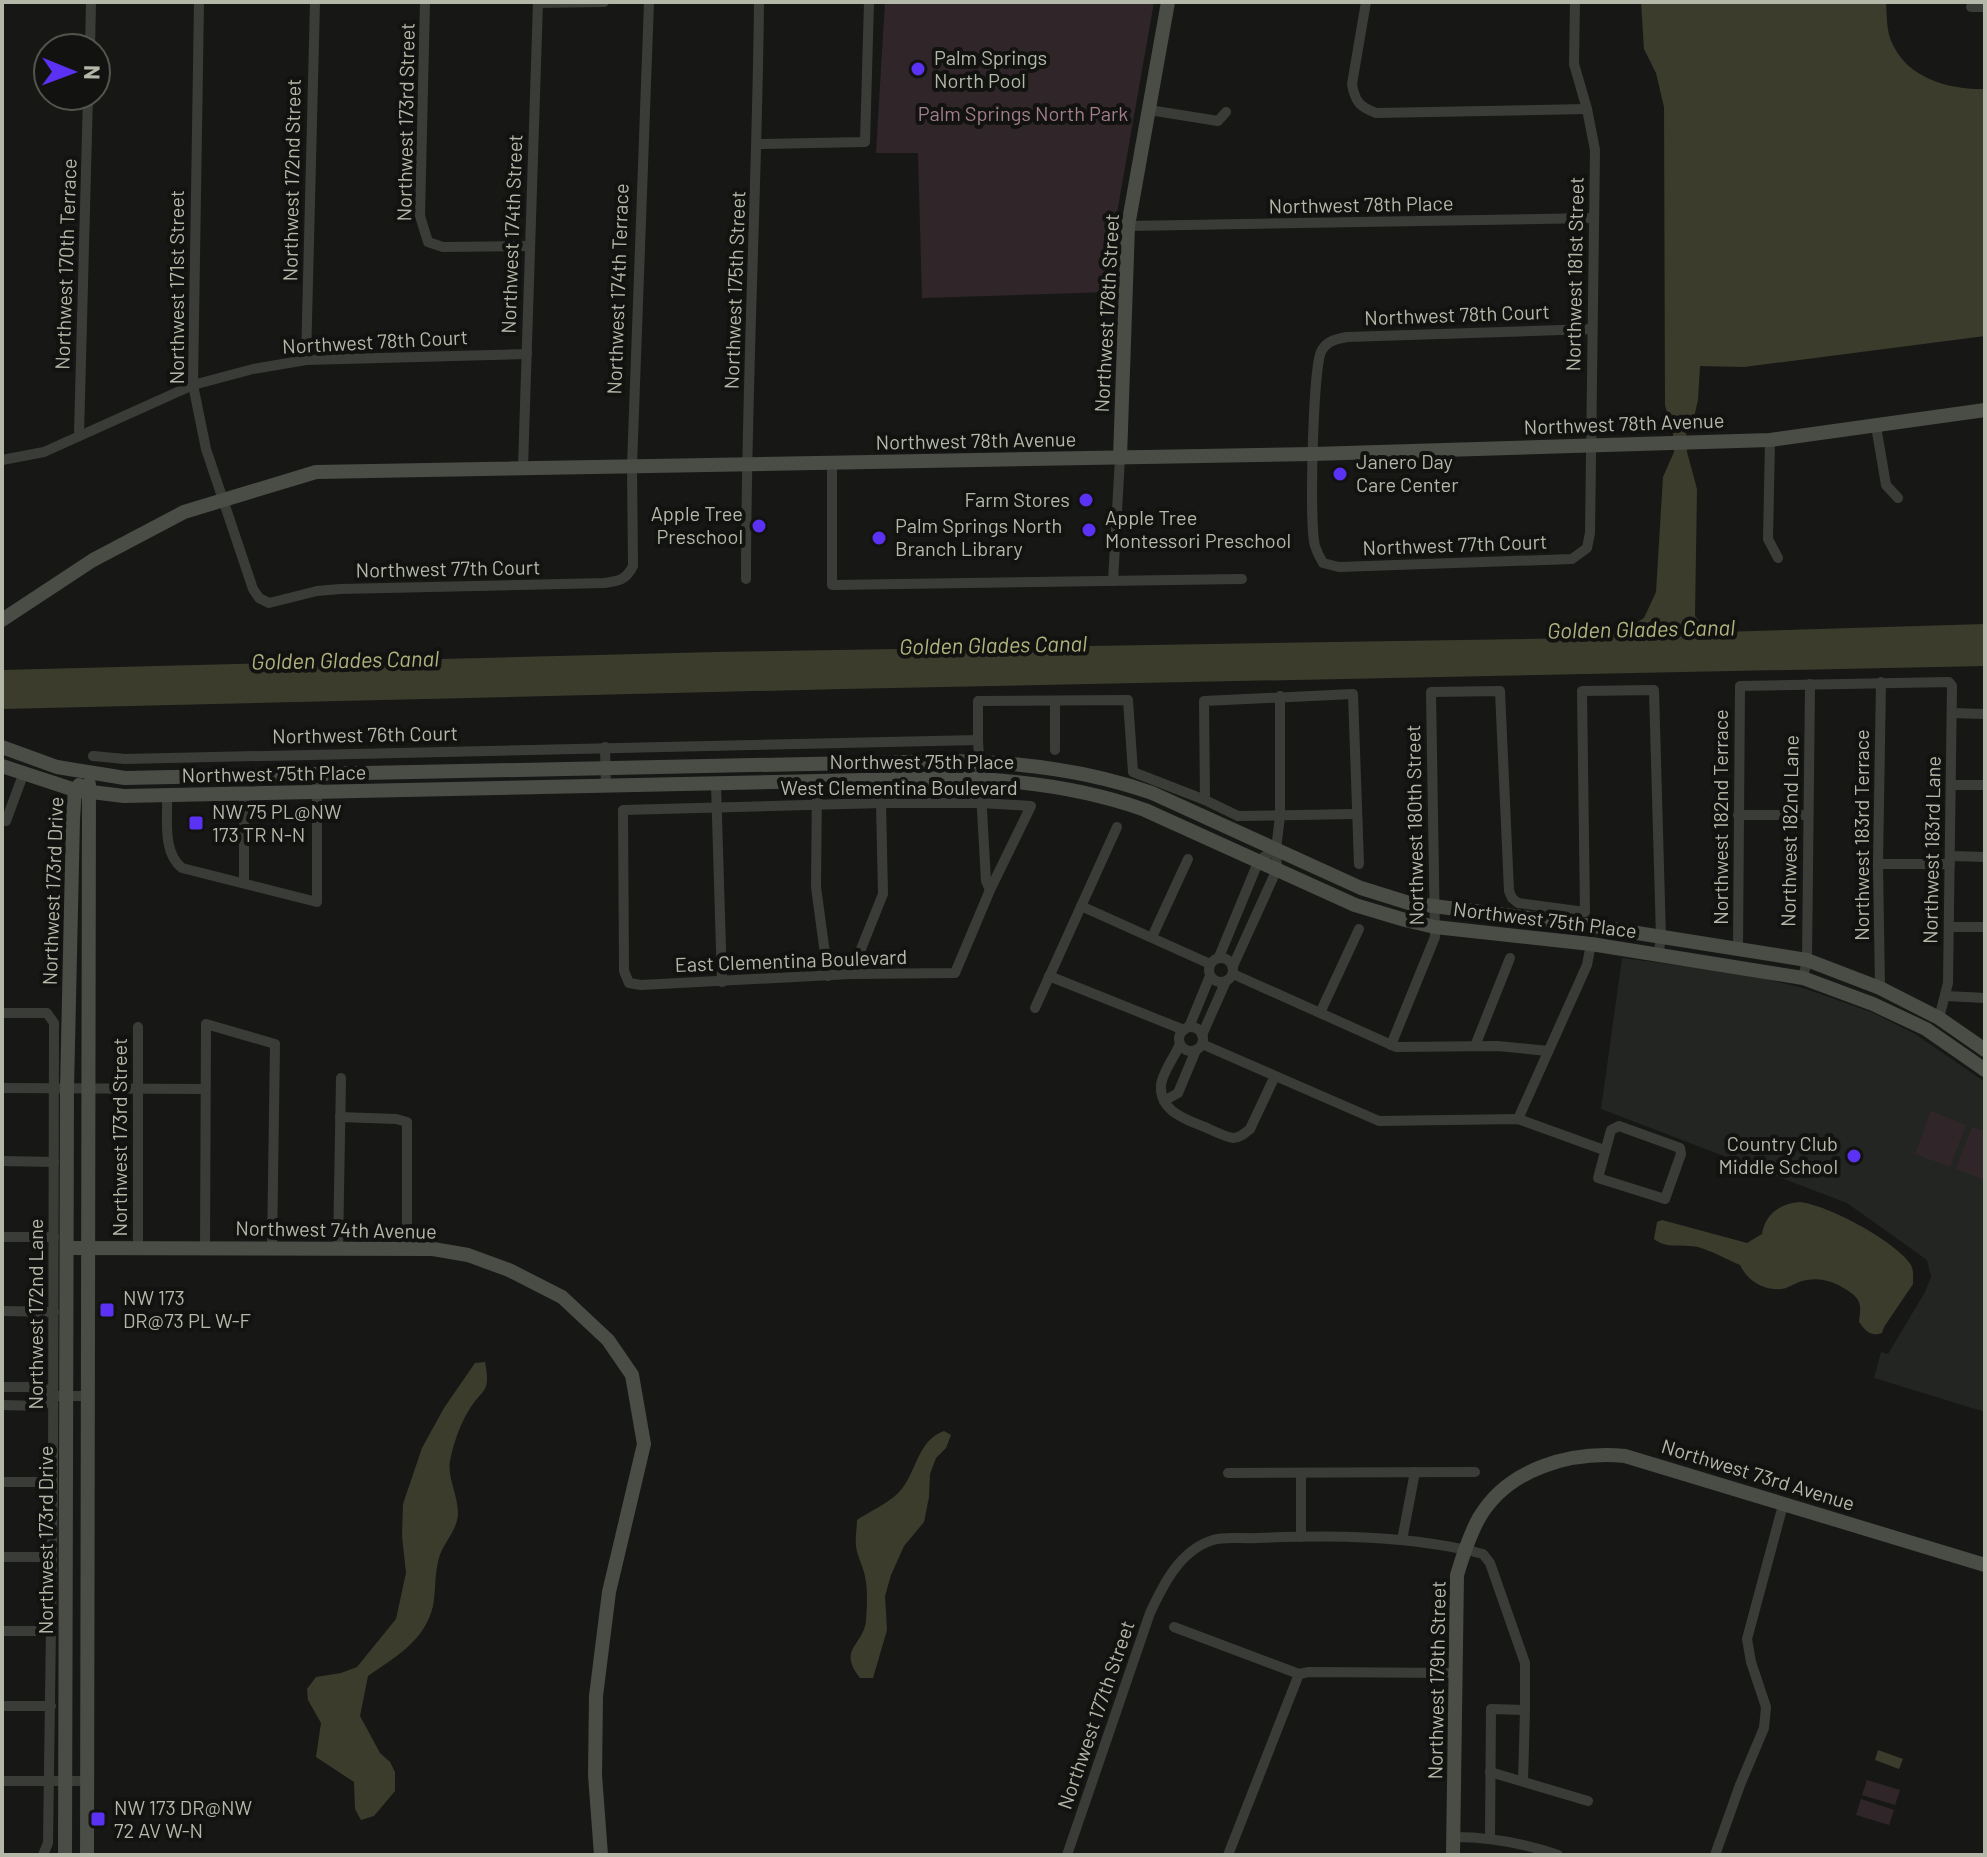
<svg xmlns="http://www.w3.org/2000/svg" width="1987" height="1857" viewBox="0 0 1987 1857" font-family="Barlow,sans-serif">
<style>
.built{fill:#232522}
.green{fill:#302629}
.water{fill:#3c3c2c}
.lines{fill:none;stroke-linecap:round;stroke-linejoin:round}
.street{stroke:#3a3d37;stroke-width:10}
.secondary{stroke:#4a4d45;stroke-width:14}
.poi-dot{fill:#5b32f3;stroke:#121311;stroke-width:3}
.labels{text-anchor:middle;stroke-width:8;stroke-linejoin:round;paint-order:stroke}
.poi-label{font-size:20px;fill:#b4b8a8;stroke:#121311;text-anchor:start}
.park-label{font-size:20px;fill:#a37e8d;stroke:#121311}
.street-label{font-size:20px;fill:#b4b8a8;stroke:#121311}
.water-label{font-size:22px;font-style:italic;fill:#b2b37e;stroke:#121311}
</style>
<rect width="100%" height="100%" fill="#171816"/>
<path class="built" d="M 1622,958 L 1744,974 L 1803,988 L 1871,1012 L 1915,1034 L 1985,1082 L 1985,1412 L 1874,1378 L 1881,1352 L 1888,1354 L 1925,1292 L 1931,1277 L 1927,1260 L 1847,1203 L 1601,1109 Z"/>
<g class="green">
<path d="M 885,2 L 1154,2 L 1112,241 L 1110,292 L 922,298 L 918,153 L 876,153 Z"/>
<path d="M 1931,1111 L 1966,1125 L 1950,1167 L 1915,1154 Z"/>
<path d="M 1972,1127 L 1985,1131 L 1985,1180 L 1956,1169 Z"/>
<path d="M 1867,1780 L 1900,1790 L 1895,1805 L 1862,1795 Z"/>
<path d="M 1861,1799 L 1894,1810 L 1889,1825 L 1856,1815 Z"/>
</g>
<g class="water">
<path d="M 1641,2 L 1886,2 C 1887,16 1886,32 1893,45 C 1909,79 1951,90 1985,89 L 1985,336 L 1744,367 L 1700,366 L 1698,400 L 1693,422 L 1686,434 L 1687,452 L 1697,489 L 1695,616 L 1704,627 L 1720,632 L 1985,624 L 1985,666 L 841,689 L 2,709 L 2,670 L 716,652 L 1581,638 L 1633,625 L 1644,618 L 1656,592 L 1663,477 L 1674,452 L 1673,434 L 1665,405 L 1664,107 L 1656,73 L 1644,49 Z"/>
<path d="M 1800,1202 C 1828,1205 1897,1242 1911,1265 C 1914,1271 1913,1278 1913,1284 L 1884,1327 L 1882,1333 C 1870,1337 1866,1331 1859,1322 C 1861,1305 1862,1300 1847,1290 C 1832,1280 1816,1276 1799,1282 C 1794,1284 1786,1289 1781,1289 C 1763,1291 1747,1280 1740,1265 C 1726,1259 1712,1251 1698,1247 C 1683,1244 1666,1249 1654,1239 L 1657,1222 L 1662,1220 L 1747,1243 L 1762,1234 C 1765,1214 1781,1203 1800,1202 Z"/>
<path d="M 485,1362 C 491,1394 483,1387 469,1410 C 460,1424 453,1445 450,1461 C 447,1477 458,1495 458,1514 C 457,1531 443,1543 439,1558 C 434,1576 436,1591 433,1606 C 425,1641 395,1657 368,1676 L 360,1716 L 380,1753 L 390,1762 L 395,1772 L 395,1791 L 374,1816 L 361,1820 L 355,1809 L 354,1782 L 316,1757 L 321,1723 L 308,1700 L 307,1689 L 316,1677 L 341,1673 L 357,1667 L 396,1619 L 406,1573 L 402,1536 L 403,1504 L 422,1448 L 444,1408 L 475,1363 Z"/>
<path d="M 944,1431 L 951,1435 L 946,1448 L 936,1458 L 930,1474 L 929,1497 L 924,1522 L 904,1546 L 891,1575 L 885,1596 L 887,1630 L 873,1678 L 860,1678 C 837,1649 863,1646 866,1621 C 867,1607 868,1590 865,1576 C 863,1566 857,1556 856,1546 C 855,1538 857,1528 857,1520 C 869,1512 884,1505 895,1496 C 917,1478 915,1441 944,1431 Z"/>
<path d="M 1878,1750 L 1903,1759 L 1899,1769 L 1875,1760 Z"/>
</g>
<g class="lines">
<g class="street">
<path d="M 199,2 L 193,385 L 206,449 L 253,589 L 259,598 L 269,603 L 317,591 L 340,589 L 604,583 C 619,581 626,580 633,566 L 632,466 L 649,2"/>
<path d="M 425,2 L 420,216 L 428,242 L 443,247 L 528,246"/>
<path d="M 1366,2 L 1352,84 C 1355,102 1360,107 1376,113 L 1587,109"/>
<path d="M 1575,2 L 1574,64 L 1587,109 L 1595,150 L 1590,533 L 1587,548 L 1572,559 L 1339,567 L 1323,563 C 1320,558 1317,552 1315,546 C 1309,526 1313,369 1321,352 C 1326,341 1336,339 1347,337 L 1591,329"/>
<path d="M 538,3 L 604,2"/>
<path d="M 1971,7 L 1985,7"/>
<path d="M 90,48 L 91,2"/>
<path d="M 1149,110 L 1218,121 L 1226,112"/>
<path d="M 758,144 L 865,142 L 869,2"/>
<path d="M 1128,226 L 1594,218"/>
<path d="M 306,360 L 315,2"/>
<path d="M 1876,426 L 1886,485 L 1898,498"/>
<path d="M 79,434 L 88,96"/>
<path d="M 1770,440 L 1768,539 L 1778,558"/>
<path d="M 2,460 L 44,452 L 193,385 L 253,369 L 306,360 L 527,354"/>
<path d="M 832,464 L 832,585 L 1242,579"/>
<path d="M 523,467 L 538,2"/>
<path d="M 746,579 C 746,387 757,195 759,2"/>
<path d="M 1113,581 L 1120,458"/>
<path d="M 1952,713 L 1985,714"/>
<path d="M 605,747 L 606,786"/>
<path d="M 1055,750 L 1055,701"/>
<path d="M 93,756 L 125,759 L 978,740"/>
<path d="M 817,781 L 816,887 L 828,976"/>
<path d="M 716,784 L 722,982"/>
<path d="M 1952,785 L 1985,785"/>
<path d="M 167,796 C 168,819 162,852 182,868 L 317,902 L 317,775"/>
<path d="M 1205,800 L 1204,701 L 1353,694 L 1359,864"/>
<path d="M 881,803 L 981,803 L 1031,806 L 990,890 L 955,973 L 851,974 L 641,985 L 629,983 L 624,971 L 623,810 Z"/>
<path d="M 1738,815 L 1808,815"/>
<path d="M 6,821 L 23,775"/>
<path d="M 1951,856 L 1985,857"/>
<path d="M 1878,864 L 1950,864"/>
<path d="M 244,882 L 244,794"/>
<path d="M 990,890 L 986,881 L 978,740 L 978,701 L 1128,700 L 1133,772 L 1205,800 L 1238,816 L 1355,814"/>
<path d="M 1081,906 L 1210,964"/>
<path d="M 1949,927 L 1985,927"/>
<path d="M 1152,937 L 1188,859"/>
<path d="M 1738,949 L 1740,686 L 1949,682 L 1952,686 L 1948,983 L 1939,1018"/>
<path d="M 1219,957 L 1259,860 L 1276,849"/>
<circle cx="1221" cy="970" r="12"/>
<path d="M 1233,966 L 1277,869 L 1276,849 L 1280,816 L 1280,696"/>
<path d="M 851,974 L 883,894 L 881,803"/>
<path d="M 1233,974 L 1396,1047 L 1497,1046 L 1548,1051"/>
<path d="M 1049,976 L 1184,1030"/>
<path d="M 1803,978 L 1807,960 L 1810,684"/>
<path d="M 1880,988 L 1878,864 L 1881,682"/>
<path d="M 1946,996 L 1985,998"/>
<path d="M 1035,1008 L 1117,827"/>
<path d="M 2,1013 L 47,1013 L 54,1023 L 53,1482 L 48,1843 L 43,1855"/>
<path d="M 1320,1013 L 1359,929"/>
<path d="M 138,1027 L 138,1247"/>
<path d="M 1189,1027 L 1210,976"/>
<circle cx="1191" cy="1039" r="12"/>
<path d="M 1202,1035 L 1226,981"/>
<path d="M 1180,1044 C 1175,1056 1162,1073 1161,1085 C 1159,1113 1189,1120 1209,1129 C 1216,1132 1226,1137 1233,1138 C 1240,1138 1245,1133 1250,1129 L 1275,1076"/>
<path d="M 1202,1044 L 1379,1121 L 1518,1119 L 1604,1150"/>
<path d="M 1391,1045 L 1435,937 L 1431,692 L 1500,691 L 1509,891 L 1512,898 L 1518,903 L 1585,912 L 1582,691 L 1654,690 L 1661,938 L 1658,956"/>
<path d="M 1475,1046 L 1510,958"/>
<path d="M 2,1088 L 205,1089"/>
<path d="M 1164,1101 L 1178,1093 L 1196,1050"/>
<path d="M 340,1117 L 396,1119 L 407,1122 L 407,1248"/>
<path d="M 1518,1119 L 1587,965 L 1591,944"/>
<path d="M 1619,1126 L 1680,1148 L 1681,1154 L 1665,1199 L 1598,1178 L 1611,1130 Z"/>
<path d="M 2,1161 L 54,1162"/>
<path d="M 2,1237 L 54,1237"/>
<path d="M 205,1248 L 206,1024 L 275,1044 L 272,1248"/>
<path d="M 338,1248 L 341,1078"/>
<path d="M 2,1311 L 54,1312"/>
<path d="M 2,1387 L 43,1387 L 53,1396"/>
<path d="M 2,1405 L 42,1406 L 53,1396 L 89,1396"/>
<path d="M 1228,1473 L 1475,1472"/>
<path d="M 1301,1473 L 1301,1537"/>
<path d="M 2,1482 L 53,1482"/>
<path d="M 1402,1540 L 1415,1472"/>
<path d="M 2,1557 L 52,1557"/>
<path d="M 1174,1627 L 1299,1674"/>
<path d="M 2,1631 L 52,1631"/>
<path d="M 2,1706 L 51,1706"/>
<path d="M 1490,1772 L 1588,1801"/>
<path d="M 2,1781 L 87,1781"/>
<path d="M 1523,1781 L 1525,1710"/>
<path d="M 1455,1837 C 1491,1837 1523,1843 1558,1855"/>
<path d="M 1067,1855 L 1150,1613 C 1163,1585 1180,1550 1213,1540 C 1225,1536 1243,1539 1256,1538 C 1330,1535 1410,1535 1483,1554 L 1490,1563 L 1525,1663 L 1525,1710 L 1491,1709 L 1490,1837"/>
<path d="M 1228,1855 L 1299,1674 L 1309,1672 L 1455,1673"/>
<path d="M 1715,1855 L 1740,1785 L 1764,1728 L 1766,1707 L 1751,1662 L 1747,1639 L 1783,1505"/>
</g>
<g class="secondary">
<path d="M 1120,458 L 1128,226 L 1168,2"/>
<path d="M 2,620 L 93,560 L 184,512 L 316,472 L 1313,454 L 1770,440 L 1985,410"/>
<path d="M 2,747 L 57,767 L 125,778 L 952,761 C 1020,762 1087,770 1152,793 L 1361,888 L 1409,903 L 1593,926 L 1807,960 L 1880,988 L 1939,1018 L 1985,1050"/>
<path d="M 2,766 L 75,790 L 124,796 L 955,778 C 1020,780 1084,788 1145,810 L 1355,905 L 1405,920 L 1435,927 L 1591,944 L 1803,978 L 1873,1004 L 1926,1029 L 1985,1070"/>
<path d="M 67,1248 L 433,1249 L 468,1255 L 509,1270 L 562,1297 L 608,1340 L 632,1375 L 644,1444 L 609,1592 L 596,1696 L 595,1775 L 601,1855"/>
<path d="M 65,1855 L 67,1089 L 73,819 L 75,790 L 79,785"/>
<path d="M 87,1855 L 89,784"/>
<path d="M 1453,1855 L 1457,1575 C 1463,1555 1469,1536 1479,1518 C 1508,1468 1571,1451 1625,1456 L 1985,1565"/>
</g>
</g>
<g class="poi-dot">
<circle cx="918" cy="69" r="8"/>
<circle cx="1340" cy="474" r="8"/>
<circle cx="1086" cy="500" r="8"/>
<circle cx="759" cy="526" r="8"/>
<circle cx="1089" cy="530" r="8"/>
<circle cx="879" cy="538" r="8"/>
<rect x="188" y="815" width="16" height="16" rx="4"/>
<circle cx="1854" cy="1156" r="8"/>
<rect x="99" y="1302" width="16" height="16" rx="4"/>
<rect x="90" y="1811" width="16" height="16" rx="4"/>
</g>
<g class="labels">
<g class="poi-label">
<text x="934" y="65">Palm Springs<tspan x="934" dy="23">North Pool</tspan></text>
<text x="1356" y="469">Janero Day<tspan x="1356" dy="23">Care Center</tspan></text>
<text x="1070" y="507" text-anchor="end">Farm Stores</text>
<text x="743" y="521" text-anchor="end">Apple Tree<tspan x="743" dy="23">Preschool</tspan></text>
<text x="1105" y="525">Apple Tree<tspan x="1105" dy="23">Montessori Preschool</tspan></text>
<text x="895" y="533">Palm Springs North<tspan x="895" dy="23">Branch Library</tspan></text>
<text x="212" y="819">NW 75 PL@NW<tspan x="212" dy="23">173 TR N-N</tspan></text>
<text x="1838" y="1151" text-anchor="end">Country Club<tspan x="1838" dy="23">Middle School</tspan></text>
<text x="123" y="1305">NW 173<tspan x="123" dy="23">DR@73 PL W-F</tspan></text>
<text x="114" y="1815">NW 173 DR@NW<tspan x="114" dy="23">72 AV W-N</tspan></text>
</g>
<g class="park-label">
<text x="1023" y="121">Palm Springs North Park</text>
</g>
<g class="street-label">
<text transform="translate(406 122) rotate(-89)" y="7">Northwest 173rd Street</text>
<text transform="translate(292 180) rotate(-89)" y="7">Northwest 172nd Street</text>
<text transform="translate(1361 205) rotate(-1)" y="7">Northwest 78th Place</text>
<text transform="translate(512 234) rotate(-88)" y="7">Northwest 174th Street</text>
<text transform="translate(66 264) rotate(-88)" y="7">Northwest 170th Terrace</text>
<text transform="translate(1575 274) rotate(-89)" y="7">Northwest 181st Street</text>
<text transform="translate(177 287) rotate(-90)" y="7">Northwest 171st Street</text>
<text transform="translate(618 289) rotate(-88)" y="7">Northwest 174th Terrace</text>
<text transform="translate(735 290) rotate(-88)" y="7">Northwest 175th Street</text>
<text transform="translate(1107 313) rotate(-87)" y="7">Northwest 178th Street</text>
<text transform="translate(1457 315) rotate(-2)" y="7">Northwest 78th Court</text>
<text transform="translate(375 342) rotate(-3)" y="7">Northwest 78th Court</text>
<text transform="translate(1624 424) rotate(-2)" y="7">Northwest 78th Avenue</text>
<text transform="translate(976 441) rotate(-1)" y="7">Northwest 78th Avenue</text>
<text transform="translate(1455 545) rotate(-2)" y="7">Northwest 77th Court</text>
<text transform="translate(448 569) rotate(-1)" y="7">Northwest 77th Court</text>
<text transform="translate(365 735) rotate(-1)" y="7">Northwest 76th Court</text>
<text x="922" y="769">Northwest 75th Place</text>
<text transform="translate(274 774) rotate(-1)" y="7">Northwest 75th Place</text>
<text x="899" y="795">West Clementina Boulevard</text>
<text transform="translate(1721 817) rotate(-90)" y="7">Northwest 182nd Terrace</text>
<text transform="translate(1415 825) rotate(-91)" y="7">Northwest 180th Street</text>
<text transform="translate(1790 831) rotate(-89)" y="7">Northwest 182nd Lane</text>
<text transform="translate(1862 835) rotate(-90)" y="7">Northwest 183rd Terrace</text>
<text transform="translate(1932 850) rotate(-89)" y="7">Northwest 183rd Lane</text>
<text transform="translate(53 891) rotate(-88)" y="7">Northwest 173rd Drive</text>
<text transform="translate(1545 920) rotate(7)" y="7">Northwest 75th Place</text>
<text transform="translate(791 961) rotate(-2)" y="7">East Clementina Boulevard</text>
<text transform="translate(120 1137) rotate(-90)" y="7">Northwest 173rd Street</text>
<text transform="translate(336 1230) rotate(1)" y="7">Northwest 74th Avenue</text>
<text transform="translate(36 1314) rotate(-90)" y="7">Northwest 172nd Lane</text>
<text transform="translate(1758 1475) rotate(17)" y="7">Northwest 73rd Avenue</text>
<text transform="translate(46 1540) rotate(-90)" y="7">Northwest 173rd Drive</text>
<text transform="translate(1437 1680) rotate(-89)" y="7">Northwest 179th Street</text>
<text transform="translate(1096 1715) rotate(-71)" y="7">Northwest 177th Street</text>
</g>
<g class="water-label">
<text transform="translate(1641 629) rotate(-1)" y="8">Golden Glades Canal</text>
<text transform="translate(993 645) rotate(-1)" y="8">Golden Glades Canal</text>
<text transform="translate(345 660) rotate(-1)" y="8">Golden Glades Canal</text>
</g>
</g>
<rect width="1987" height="1857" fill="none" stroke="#b4b8a8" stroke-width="8"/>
<g transform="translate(72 72) rotate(91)"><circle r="38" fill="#121311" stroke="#53554d" stroke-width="2"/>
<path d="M0-6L14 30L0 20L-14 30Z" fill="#5b32f3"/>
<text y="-12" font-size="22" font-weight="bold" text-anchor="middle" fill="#b4b8a8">N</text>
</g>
</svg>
